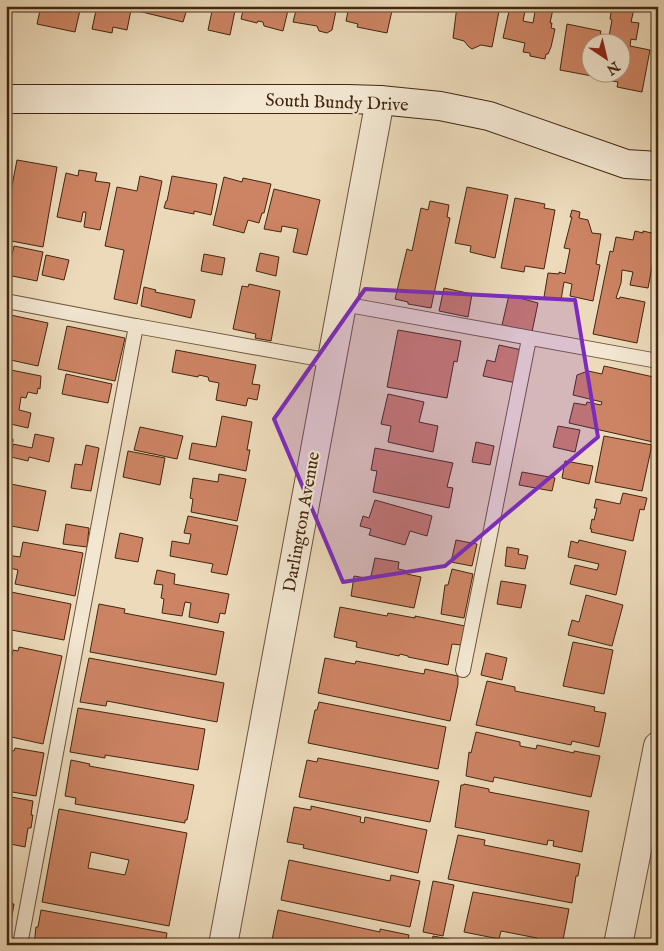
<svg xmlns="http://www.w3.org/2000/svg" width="664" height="951" viewBox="0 0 664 951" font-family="'IM FELL English',serif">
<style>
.building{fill:#cd8464;stroke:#42270f;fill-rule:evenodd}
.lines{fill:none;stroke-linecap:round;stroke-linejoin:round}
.lane-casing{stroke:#6c543a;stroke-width:16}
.street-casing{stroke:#6c543a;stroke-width:30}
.secondary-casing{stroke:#42270f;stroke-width:30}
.lane{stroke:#f3e7d2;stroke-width:14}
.street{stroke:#f3e7d2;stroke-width:28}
.secondary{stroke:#f3e7d2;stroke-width:28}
.marked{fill:#7b2cbf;fill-opacity:0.2;stroke:#7b2cbf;stroke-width:4;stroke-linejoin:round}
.labels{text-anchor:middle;stroke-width:4;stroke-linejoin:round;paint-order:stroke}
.street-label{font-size:18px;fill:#42270f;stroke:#f3e7d2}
</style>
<rect width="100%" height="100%" fill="#ecdaba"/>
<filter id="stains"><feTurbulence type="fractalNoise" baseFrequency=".004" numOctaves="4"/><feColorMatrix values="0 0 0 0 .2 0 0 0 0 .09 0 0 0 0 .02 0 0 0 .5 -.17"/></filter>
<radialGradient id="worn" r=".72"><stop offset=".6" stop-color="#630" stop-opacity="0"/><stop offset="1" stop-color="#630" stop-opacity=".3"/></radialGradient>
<g class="building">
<path d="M 41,6 L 81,6 L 75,32 L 37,24 Z"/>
<path d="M 97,6 L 129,6 L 129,10 L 131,10 L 127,30 L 113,27 L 112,33 L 92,29 Z"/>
<path d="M 140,6 L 188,6 L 183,22 L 138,11 Z"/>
<path d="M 213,6 L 236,6 L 230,35 L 208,30 Z"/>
<path d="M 244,6 L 289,6 L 283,31 L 264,26 L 263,22 L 258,21 L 257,23 L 241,19 Z"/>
<path d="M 297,6 L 337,6 L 332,30 L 327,33 L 319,31 L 317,26 L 293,22 Z"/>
<path d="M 349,6 L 393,6 L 387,33 L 357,27 L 358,24 L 346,21 Z"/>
<path d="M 457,6 L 500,6 L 492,47 L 481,45 L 472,49 L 469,47 L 464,41 L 453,38 Z"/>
<path d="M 513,6 L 526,6 L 523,21 L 533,23 L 536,6 L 552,6 L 553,9 L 550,23 L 552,23 L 551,28 L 555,29 L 551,47 L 548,54 L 546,54 L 545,59 L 530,56 L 530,53 L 523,52 L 525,43 L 503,38 L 509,11 L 512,11 Z"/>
<path d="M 612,6 L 638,6 L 637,9 L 634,9 L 631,22 L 639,23 L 636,40 L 631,39 L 630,46 L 650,50 L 642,92 L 617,87 L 618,82 L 607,80 L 608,72 L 622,72 L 622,42 L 608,42 L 612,20 L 610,19 Z"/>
<path d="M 567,24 L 601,31 L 599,42 L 592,42 L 592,76 L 560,70 Z"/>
<path d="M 17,160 L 57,167 L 43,247 L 6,240 L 6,216 Z"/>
<path d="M 79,170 L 97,173 L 95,181 L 110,183 L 100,230 L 84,227 L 86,212 L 83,212 L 81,222 L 57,217 L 66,173 L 78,176 Z"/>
<path d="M 140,176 L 162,181 L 137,304 L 114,299 L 124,250 L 105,246 L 117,187 L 137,191 Z"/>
<path d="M 172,176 L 217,184 L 211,215 L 194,211 L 194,214 L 164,208 L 166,201 L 167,201 Z"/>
<path d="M 224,177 L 242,182 L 243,178 L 271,184 L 264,213 L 262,213 L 259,223 L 248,220 L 244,233 L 213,225 Z"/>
<path d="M 467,187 L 508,195 L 495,258 L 470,252 L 471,246 L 455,243 Z"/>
<path d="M 274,189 L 320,200 L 307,255 L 293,252 L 298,229 L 282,226 L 281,232 L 264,229 Z"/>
<path d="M 515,198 L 545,204 L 544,208 L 555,210 L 544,269 L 525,266 L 524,272 L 501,268 Z"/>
<path d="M 430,201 L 449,205 L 447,217 L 450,218 L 431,308 L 408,304 L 408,302 L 395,299 L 407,249 L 412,251 L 421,208 L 428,210 Z"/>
<path d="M 572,210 L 580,212 L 579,218 L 588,220 L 592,233 L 601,234 L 596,264 L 600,265 L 593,301 L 570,296 L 572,284 L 564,282 L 561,300 L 544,297 L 548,273 L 559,274 L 559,272 L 565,274 L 570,249 L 564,248 L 572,217 L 570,217 Z"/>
<path d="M 635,231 L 643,233 L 643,231 L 656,234 L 656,236 L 658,236 L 648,288 L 630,285 L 633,272 L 622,270 L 621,283 L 616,298 L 619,299 L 620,297 L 645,302 L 637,343 L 593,334 L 610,251 L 613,252 L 616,237 L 633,240 Z"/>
<path d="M 14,246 L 43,252 L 37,281 L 7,275 Z"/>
<path d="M 260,253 L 279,257 L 276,276 L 256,271 Z"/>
<path d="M 204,254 L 225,258 L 222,275 L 201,271 Z"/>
<path d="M 46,255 L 69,260 L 64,280 L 42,275 Z"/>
<path d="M 658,279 L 658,295 L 655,295 Z"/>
<path d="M 249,284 L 280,291 L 271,341 L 255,338 L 256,334 L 233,329 L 242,286 L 248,287 Z"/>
<path d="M 144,287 L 156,290 L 155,292 L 195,300 L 191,318 L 141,306 Z"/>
<path d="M 444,288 L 472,294 L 468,317 L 439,311 Z"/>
<path d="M 509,295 L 538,303 L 532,332 L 502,325 Z"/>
<path d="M 6,314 L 48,323 L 38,366 L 6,359 Z"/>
<path d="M 67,326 L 125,338 L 115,381 L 58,369 Z"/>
<path d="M 398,330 L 461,341 L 457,362 L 454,361 L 447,398 L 387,387 Z"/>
<path d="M 499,345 L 522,350 L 516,383 L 483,376 L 487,360 L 495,362 Z"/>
<path d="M 176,350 L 256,365 L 252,384 L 260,385 L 257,400 L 248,398 L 246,406 L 216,400 L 219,383 L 209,381 L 208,377 L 199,375 L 198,377 L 172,372 Z"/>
<path d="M 604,366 L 658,378 L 658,394 L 656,404 L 658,404 L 658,424 L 653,442 L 569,423 L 574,403 L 586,405 L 587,402 L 601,405 L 602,402 L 573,395 L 577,375 L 588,371 L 602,374 Z"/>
<path d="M 6,369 L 41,376 L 40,389 L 38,388 L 37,394 L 28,392 L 26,398 L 21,397 L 19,410 L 31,413 L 28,428 L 6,423 Z"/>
<path d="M 66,374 L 112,384 L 108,403 L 62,394 Z"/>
<path d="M 388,394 L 424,402 L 419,422 L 438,426 L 433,452 L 388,442 L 391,426 L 381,424 Z"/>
<path d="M 222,416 L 252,422 L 247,450 L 250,450 L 246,471 L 189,459 L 192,443 L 216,447 Z"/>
<path d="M 558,426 L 580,430 L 575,452 L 553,447 Z"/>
<path d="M 140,427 L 183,436 L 177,459 L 134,450 Z"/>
<path d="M 35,434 L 54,438 L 49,462 L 29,457 L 28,461 L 11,457 L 13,444 L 32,448 Z"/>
<path d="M 604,436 L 652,445 L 642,491 L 595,482 Z"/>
<path d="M 6,437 L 13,439 L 13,442 L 11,441 L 6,464 Z"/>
<path d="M 476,442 L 494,446 L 490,465 L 472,462 Z"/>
<path d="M 86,445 L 99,448 L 91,491 L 71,488 L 75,464 L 82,465 Z"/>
<path d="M 375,448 L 453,463 L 447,487 L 453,488 L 449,508 L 373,492 L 377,471 L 371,470 Z"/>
<path d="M 128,451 L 165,458 L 160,485 L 123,477 Z"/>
<path d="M 565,461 L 593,466 L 589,484 L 562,478 Z"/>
<path d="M 522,472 L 555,478 L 552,491 L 519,485 Z"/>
<path d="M 219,474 L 246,479 L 237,521 L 191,512 L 193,499 L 190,498 L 193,478 L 218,482 Z"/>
<path d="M 6,483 L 46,491 L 38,531 L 6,525 Z"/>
<path d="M 623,493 L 647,498 L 644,510 L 640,509 L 633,541 L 591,532 L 592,529 L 590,529 L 592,519 L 594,520 L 597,508 L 594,508 L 596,499 L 620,504 Z"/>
<path d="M 375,500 L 432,516 L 427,536 L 410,531 L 405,545 L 369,535 L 371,529 L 360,526 L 363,516 L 369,518 Z"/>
<path d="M 188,516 L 238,526 L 227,575 L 211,572 L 213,564 L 170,556 L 172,541 L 189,544 L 191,534 L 184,533 Z"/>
<path d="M 66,524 L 89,528 L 87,547 L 63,544 Z"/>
<path d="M 120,533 L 143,538 L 138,562 L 115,558 Z"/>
<path d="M 6,539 L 10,540 L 7,555 L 20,557 L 23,542 L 83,553 L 75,596 L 15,584 L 18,570 L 6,567 Z"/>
<path d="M 456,540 L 477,544 L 472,566 L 451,562 Z"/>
<path d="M 579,540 L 626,551 L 616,595 L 570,584 L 575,565 L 597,570 L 599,564 L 568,557 L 571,541 L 578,543 Z"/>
<path d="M 507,547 L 519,549 L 518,554 L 528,556 L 525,569 L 505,566 Z"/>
<path d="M 375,558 L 399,562 L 398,569 L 408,571 L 407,574 L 421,577 L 414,608 L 351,596 L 354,576 L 366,578 L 371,576 Z"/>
<path d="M 452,569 L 473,574 L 464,618 L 441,614 L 445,585 L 448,585 Z"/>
<path d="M 157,570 L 175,574 L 174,584 L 229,594 L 225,614 L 220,613 L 218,623 L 189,617 L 191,603 L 185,602 L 182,616 L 162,613 L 164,599 L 161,598 L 163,585 L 154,584 Z"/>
<path d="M 501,581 L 526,585 L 521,608 L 497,604 Z"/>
<path d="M 6,591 L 71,604 L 64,640 L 6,629 Z"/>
<path d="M 586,595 L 623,605 L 612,646 L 568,635 L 572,620 L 579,622 Z"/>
<path d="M 99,604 L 125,609 L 124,613 L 224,632 L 216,675 L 90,652 Z"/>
<path d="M 340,607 L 387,616 L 388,613 L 415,618 L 415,616 L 465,626 L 461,645 L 452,644 L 448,665 L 408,657 L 408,656 L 400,654 L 399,656 L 356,647 L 357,642 L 334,637 Z"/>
<path d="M 573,642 L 613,650 L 604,694 L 563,686 Z"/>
<path d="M 19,647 L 62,656 L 43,744 L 7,736 L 9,726 L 6,726 L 6,655 L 12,656 L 13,650 L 18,651 Z"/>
<path d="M 486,653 L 507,658 L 502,680 L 481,675 Z"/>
<path d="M 89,658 L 224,683 L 217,722 L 107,701 L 106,706 L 80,702 Z"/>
<path d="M 325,658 L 355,664 L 356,661 L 424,674 L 425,669 L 458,676 L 458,684 L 450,721 L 318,693 Z"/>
<path d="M 487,681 L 515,687 L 515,691 L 595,707 L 594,711 L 606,713 L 599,747 L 572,741 L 571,745 L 476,725 Z"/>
<path d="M 319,702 L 446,727 L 438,769 L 308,743 L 315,710 L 317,710 Z"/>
<path d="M 78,708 L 205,729 L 198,770 L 105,755 L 105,758 L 70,752 Z"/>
<path d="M 476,732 L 520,742 L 520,746 L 536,749 L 537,745 L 574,753 L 574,751 L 600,756 L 591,797 L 494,777 L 493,782 L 466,776 L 469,752 L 471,753 Z"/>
<path d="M 15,748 L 44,753 L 36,796 L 6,791 L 6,750 L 14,751 Z"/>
<path d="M 318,758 L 439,781 L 430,822 L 299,797 L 307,760 L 317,762 Z"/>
<path d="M 71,760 L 90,764 L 89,766 L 194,785 L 187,820 L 185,820 L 185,823 L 75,804 L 76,798 L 65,796 Z"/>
<path d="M 464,784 L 489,789 L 489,792 L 589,811 L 582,852 L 553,846 L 554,841 L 548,840 L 547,845 L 455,827 L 461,785 L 464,785 Z"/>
<path d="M 6,796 L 33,801 L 31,815 L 33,815 L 31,828 L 28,828 L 25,847 L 6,843 Z"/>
<path d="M 311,806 L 361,817 L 360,822 L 364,823 L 365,817 L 427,830 L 418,873 L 303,848 L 304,845 L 287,842 L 294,807 L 311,810 Z"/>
<path d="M 59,809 L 187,833 L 169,926 L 42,902 ZM 91,852 L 129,860 L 125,875 L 88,868 Z"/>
<path d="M 458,835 L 485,840 L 484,845 L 580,864 L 578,876 L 576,876 L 572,903 L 448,879 Z"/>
<path d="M 6,854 L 12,855 L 6,885 Z"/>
<path d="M 289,860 L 390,881 L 391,875 L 420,881 L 410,927 L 281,900 Z"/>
<path d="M 433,881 L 454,885 L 443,936 L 423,932 Z"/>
<path d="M 473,892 L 569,909 L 562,945 L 537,941 L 537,938 L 501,931 L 499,939 L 464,932 Z"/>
<path d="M 6,902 L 14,904 L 7,945 L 6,945 Z"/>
<path d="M 41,910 L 167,933 L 165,945 L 34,945 L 36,927 L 38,927 Z"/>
<path d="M 278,910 L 380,932 L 380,929 L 409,935 L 407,945 L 271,945 Z"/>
<path d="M 433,936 L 478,945 L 431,945 Z"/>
</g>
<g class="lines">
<g class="lane-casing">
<g id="lane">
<path d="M 6,301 L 136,326 L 20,945"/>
<path d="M 343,304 L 658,361"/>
<path d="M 136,326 L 331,361"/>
<path d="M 463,670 L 529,339"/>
</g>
</g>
<g class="street-casing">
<g id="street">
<path d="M 223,945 L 380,100"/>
<path d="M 618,945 L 658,746"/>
</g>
</g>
<g class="secondary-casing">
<path id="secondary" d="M 6,99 L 348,99 L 380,100 L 440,106 L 489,116 L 626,164 L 658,166"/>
</g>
<use href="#lane" class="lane"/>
<use href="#street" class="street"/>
<use href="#secondary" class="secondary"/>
</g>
<path class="marked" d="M 365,289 L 575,300 L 598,437 L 445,566 L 343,582 L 274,419 Z"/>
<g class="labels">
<g class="street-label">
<text transform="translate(337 102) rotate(2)" y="6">South Bundy Drive</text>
<text transform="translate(301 522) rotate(-80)" y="6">Darlington Avenue</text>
</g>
</g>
<rect width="664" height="951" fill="none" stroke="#ecdaba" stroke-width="25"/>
<rect x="8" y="8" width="649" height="936" fill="none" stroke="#42270f" stroke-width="2.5"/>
<rect x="12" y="12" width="639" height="926" fill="none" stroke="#42270f"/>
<g transform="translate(606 58) rotate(145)"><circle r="24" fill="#f3e7d2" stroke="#ac9a84"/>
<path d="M0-4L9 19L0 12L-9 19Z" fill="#8f2418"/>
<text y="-8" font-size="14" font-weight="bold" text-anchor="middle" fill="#42270f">N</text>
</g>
<rect width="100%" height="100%" filter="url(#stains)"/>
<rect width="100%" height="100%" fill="url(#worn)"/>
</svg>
